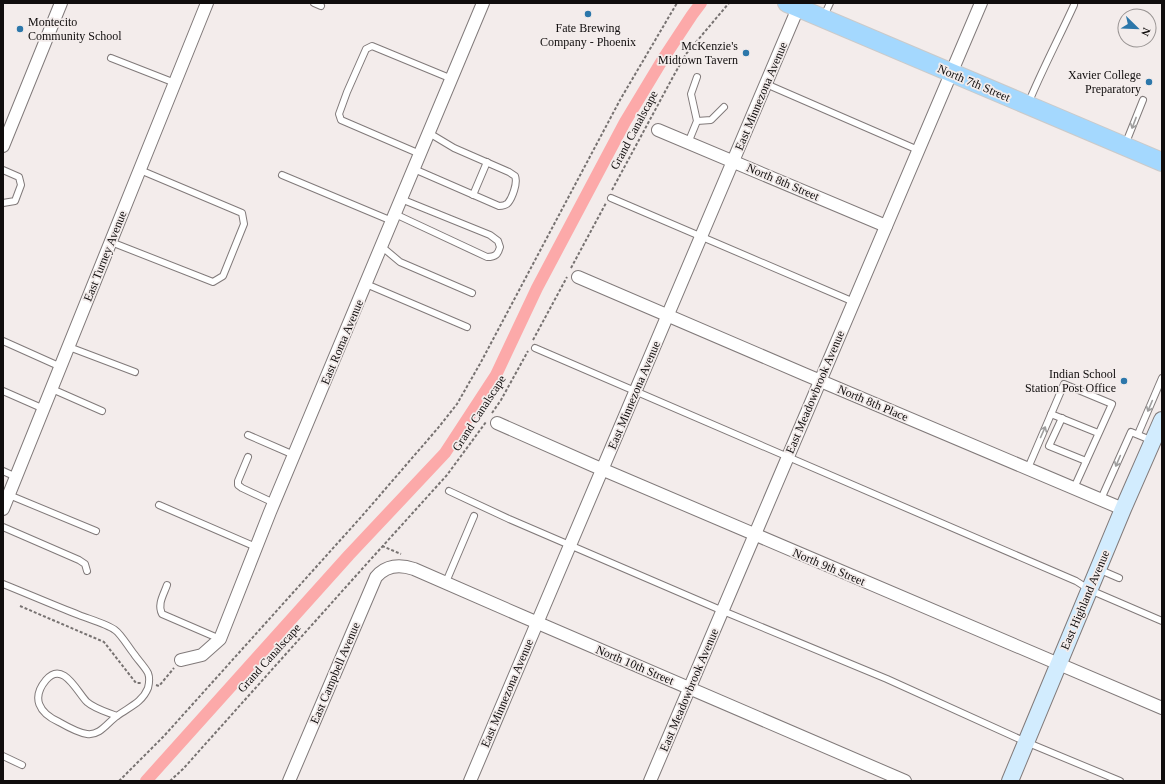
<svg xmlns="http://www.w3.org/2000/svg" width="1165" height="784" viewBox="0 0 1165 784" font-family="'Times New Roman',serif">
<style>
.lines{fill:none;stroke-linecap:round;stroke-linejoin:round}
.canal{stroke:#fca9a9;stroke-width:12}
.lane-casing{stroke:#817a7a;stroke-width:8}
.street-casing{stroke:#817a7a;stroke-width:14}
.secondary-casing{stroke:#817a7a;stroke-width:18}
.primary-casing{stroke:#cacaca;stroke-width:20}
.path{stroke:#777271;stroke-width:2;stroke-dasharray:3 2;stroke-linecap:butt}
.lane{stroke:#fff;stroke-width:6}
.street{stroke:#fff;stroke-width:12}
.secondary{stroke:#d2ecfe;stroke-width:16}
.primary{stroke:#a4d8fe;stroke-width:18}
.oneway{stroke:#9f9e9e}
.poi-dot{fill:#2c77aa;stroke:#f3eceb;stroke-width:1.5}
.labels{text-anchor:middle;stroke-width:3.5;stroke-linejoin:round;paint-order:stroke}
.poi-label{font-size:12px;fill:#100d0d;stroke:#f3eceb;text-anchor:end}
.street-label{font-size:12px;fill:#100d0d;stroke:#f3eceb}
</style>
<rect width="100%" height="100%" fill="#f3eceb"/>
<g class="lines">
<path class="canal" d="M 146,781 L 349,555 L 445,453 L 496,375 L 537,288 L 625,122 L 663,59 L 692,15 L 701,3"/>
<g class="lane-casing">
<g id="lane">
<path d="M 314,3 L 321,6"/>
<path d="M 824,16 L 830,3"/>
<path d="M 111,58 L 175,83"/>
<path d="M 766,84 L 918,150"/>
<path d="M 1028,104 C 1042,70 1059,38 1074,5"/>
<path d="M 697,121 L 711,120 L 724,107"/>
<path d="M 688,143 L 697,121 L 691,94 L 697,77"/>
<path d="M 1125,145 L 1143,100"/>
<path d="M 420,154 L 341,120 L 339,114 L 347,92 L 366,49 L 372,46 L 452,79"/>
<path d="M 414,169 L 499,206 C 502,206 505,206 508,203 C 512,198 518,183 515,176 L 509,172 L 454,148 L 429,133"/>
<path d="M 3,170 L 19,177 L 21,185 L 15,201 L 3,203"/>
<path d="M 282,175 L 392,221"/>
<path d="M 473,195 L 487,162"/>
<path d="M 611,198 L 854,302"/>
<path d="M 395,214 L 487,257 C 496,257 498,254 500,247 L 498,241 L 490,235 L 401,199"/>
<path d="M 111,242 L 213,282 L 223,276 L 244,224 L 242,213 L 140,170"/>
<path d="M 381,246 L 400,262 L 472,293"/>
<path d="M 366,284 L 467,327"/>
<path d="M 3,341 L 61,367"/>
<path d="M 69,347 L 135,372"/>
<path d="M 535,348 L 1076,581 L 1090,590 L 1162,621"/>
<path d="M 52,389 L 102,411"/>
<path d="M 3,391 L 44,409"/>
<path d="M 1051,414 L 1098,433"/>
<path d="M 1062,418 L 1049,446 L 1086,461"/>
<path d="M 1138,434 L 1162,378"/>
<path d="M 248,435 L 294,455"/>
<path d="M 248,457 L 238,481 L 238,485 L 242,488 L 274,503"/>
<path d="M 1028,468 L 1064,384 L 1112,404 L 1074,488"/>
<path d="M 3,471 L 16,477"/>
<path d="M 449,491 L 509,519 L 723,611 L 887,679 L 1026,742 L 1120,781"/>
<path d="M 9,495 L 96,531"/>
<path d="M 1101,499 L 1131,432 L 1153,441"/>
<path d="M 159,505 L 256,547"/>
<path d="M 3,527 L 79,560 L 85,564 L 87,571"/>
<path d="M 1098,569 L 1119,578"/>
<path d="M 446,582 L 474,516"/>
<path d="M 3,584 C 28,594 53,605 79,615 C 89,619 107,624 115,630 C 121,634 129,648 134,654 C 138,660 145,667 148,673 C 150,678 149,684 148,688 C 142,703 129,707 117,716 C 108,722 100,736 87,734 C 79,733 66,726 59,722 C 39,713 31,698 46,680 C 63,660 77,692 87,702 C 95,709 107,712 117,716"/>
<path d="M 167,585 C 164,594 157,604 162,614 L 220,639"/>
<path d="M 3,756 L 22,765"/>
</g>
</g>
<g class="street-casing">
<g id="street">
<path d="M 658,130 L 886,226"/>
<path d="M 3,146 L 61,3"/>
<path d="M 578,277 L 804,374 L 1123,509"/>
<path d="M 497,423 L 592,465 L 1162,708"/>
<path d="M 3,509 L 207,3"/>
<path d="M 181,660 L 202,655 L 220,639 L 270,512 L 483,3"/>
<path d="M 289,781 L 376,577 C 386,565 400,564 414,569 L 524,617 L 905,781"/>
<path d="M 470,781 L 798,8"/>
<path d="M 650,781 L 981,3"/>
</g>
</g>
<g class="secondary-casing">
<path id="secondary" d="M 1010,781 L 1123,509 L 1162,420"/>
</g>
<g class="primary-casing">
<path id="primary" d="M 787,3 L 1162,162"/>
</g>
<g class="path">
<path d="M 612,190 L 674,75 L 686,54 L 729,3"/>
<path d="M 571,268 L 606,203"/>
<path d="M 533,340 L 567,277"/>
<path d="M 492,413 L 501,400 L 528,351"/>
<path d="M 382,546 L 401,554"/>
<path d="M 20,606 L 104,642 L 136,683 L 142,683"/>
<path d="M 156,685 L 159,686 L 174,668"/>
<path d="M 119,781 L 164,736 L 362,516 L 438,428 L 457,404 L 481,362 L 620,100 L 677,3"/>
<path d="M 170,781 L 183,769 L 362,569 L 447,475 L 486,422"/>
</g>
<use href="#lane" class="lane"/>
<use href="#street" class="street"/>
<use href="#secondary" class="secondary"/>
<use href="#primary" class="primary"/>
</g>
<defs><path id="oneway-shaft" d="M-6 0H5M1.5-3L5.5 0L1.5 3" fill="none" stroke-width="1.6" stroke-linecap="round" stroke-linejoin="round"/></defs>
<g class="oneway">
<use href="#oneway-shaft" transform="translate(1134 123) rotate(111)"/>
<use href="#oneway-shaft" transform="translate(1150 406) rotate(113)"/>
<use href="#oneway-shaft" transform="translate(1043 432) rotate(-66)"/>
<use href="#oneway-shaft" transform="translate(1118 461) rotate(113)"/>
</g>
<g class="poi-dot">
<circle cx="588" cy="14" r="4"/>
<circle cx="20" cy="29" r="4"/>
<circle cx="746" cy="53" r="4"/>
<circle cx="1149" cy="82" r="4"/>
<circle cx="1124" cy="381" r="4"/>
</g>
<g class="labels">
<g class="poi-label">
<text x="28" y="26" text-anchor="start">Montecito<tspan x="28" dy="14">Community School</tspan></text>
<text x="588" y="32" text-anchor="middle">Fate Brewing<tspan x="588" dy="14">Company - Phoenix</tspan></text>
<text x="738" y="50">McKenzie's<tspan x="738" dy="14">Midtown Tavern</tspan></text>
<text x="1141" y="79">Xavier College<tspan x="1141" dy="14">Preparatory</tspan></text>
<text x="1116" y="378">Indian School<tspan x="1116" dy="14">Station Post Office</tspan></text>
</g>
<g class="street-label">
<text transform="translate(974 83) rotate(23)" y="4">North 7th Street</text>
<text transform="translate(761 96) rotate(-67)" y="4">East Minnezona Avenue</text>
<text transform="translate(634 130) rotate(-62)" y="4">Grand Canalscape</text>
<text transform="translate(783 182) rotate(23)" y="4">North 8th Street</text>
<text transform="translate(105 256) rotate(-68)" y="4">East Turney Avenue</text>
<text transform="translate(342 342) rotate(-67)" y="4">East Roma Avenue</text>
<text transform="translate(815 392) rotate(-67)" y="4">East Meadowbrook Avenue</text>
<text transform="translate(634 395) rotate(-67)" y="4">East Minnezona Avenue</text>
<text transform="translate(873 403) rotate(23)" y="4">North 8th Place</text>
<text transform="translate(479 413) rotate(-57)" y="4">Grand Canalscape</text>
<text transform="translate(829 567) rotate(23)" y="4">North 9th Street</text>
<text transform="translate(1085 600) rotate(-67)" y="4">East Highland Avenue</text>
<text transform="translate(269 658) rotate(-48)" y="4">Grand Canalscape</text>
<text transform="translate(635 665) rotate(23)" y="4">North 10th Street</text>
<text transform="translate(335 673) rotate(-67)" y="4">East Campbell Avenue</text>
<text transform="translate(689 690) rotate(-67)" y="4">East Meadowbrook Avenue</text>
<text transform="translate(507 693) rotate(-67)" y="4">East Minnezona Avenue</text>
</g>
</g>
<rect width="1165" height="784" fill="none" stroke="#100d0d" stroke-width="8"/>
<g transform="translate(1137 28) rotate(113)"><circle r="19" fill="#f3eceb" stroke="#989392"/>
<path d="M0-3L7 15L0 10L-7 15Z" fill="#2c77aa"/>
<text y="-6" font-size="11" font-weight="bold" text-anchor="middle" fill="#100d0d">N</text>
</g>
</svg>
